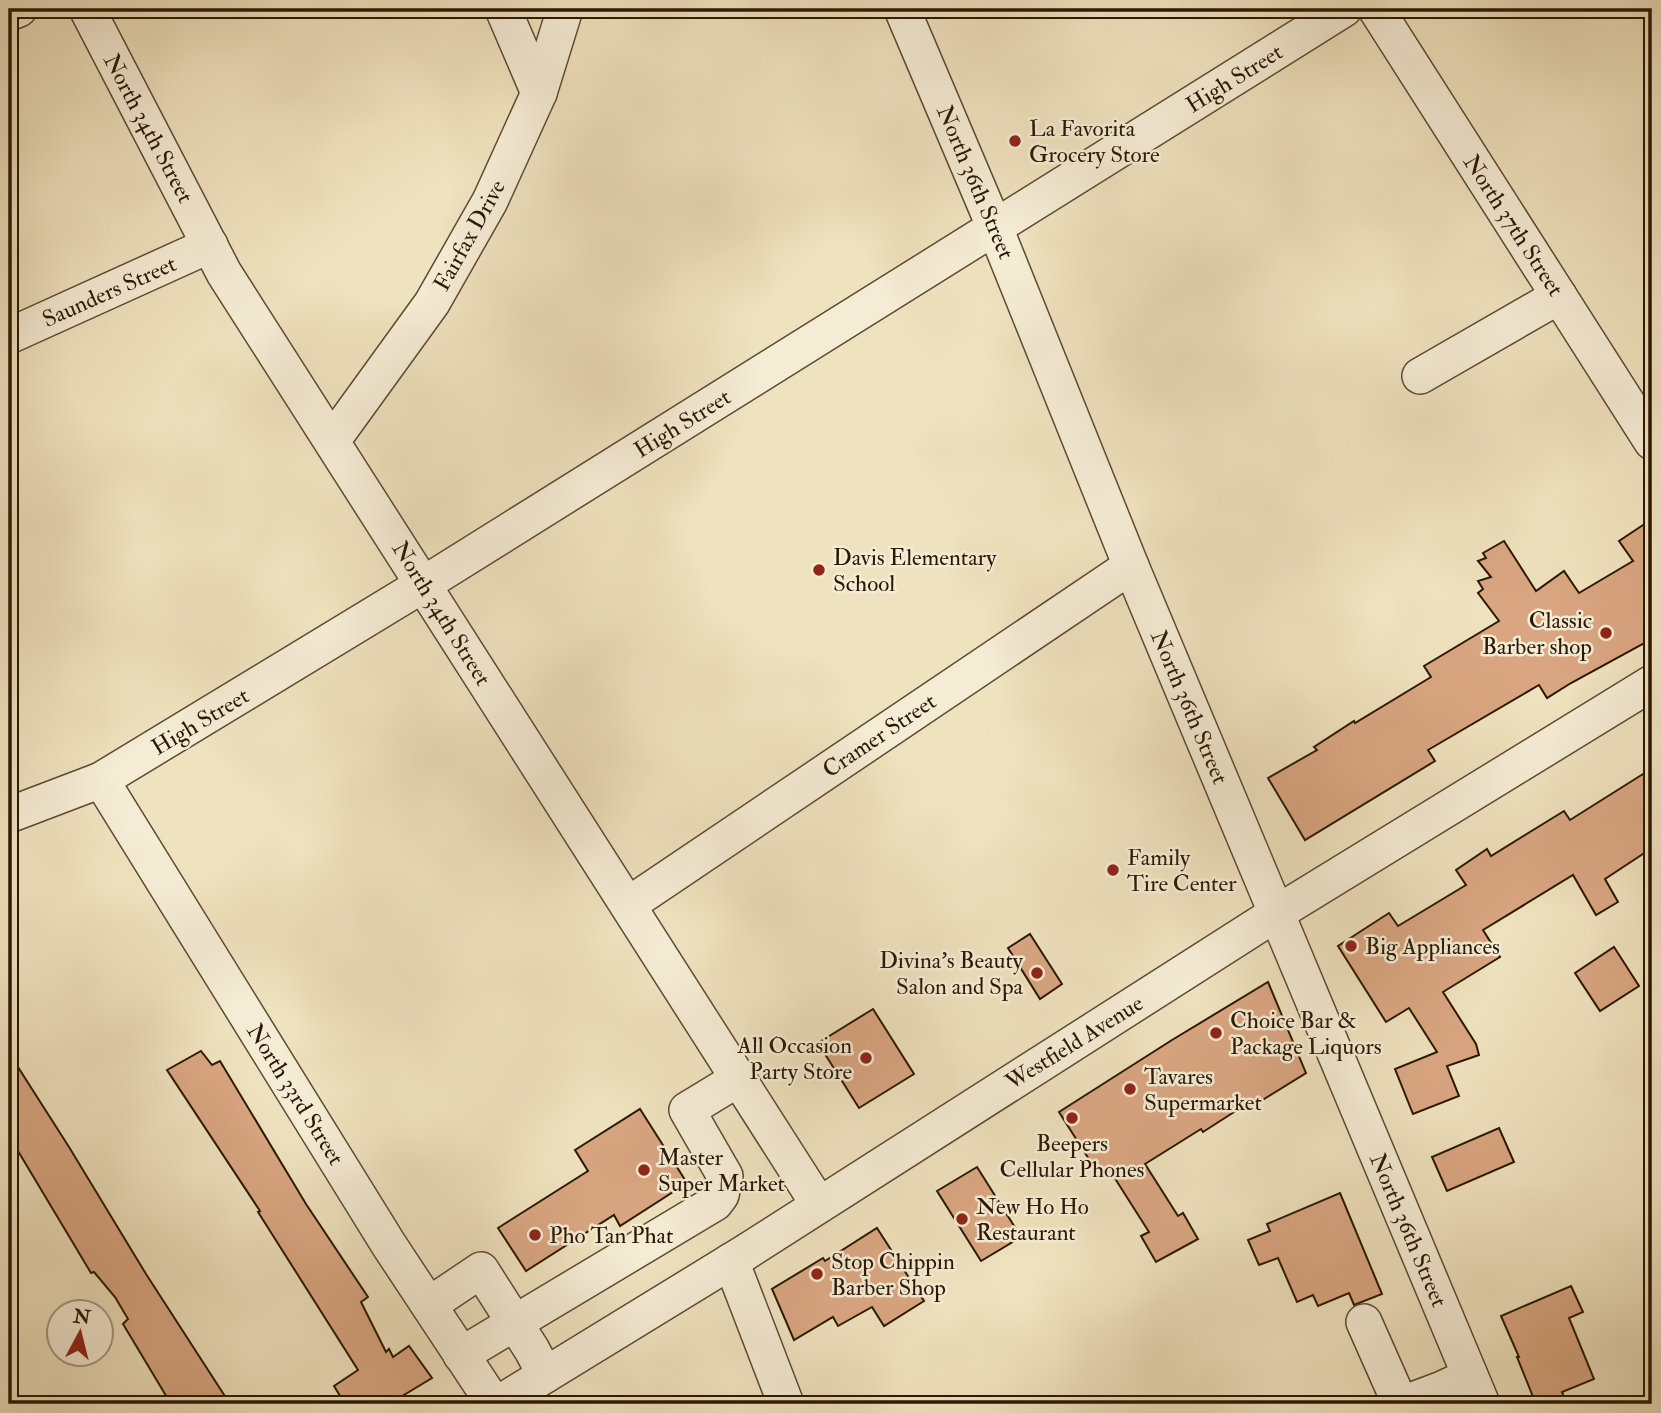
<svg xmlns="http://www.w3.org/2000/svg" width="1661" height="1413" viewBox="0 0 1661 1413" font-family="'IM FELL Double Pica',serif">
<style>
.building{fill:#d9a681;stroke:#2b1803;stroke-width:2}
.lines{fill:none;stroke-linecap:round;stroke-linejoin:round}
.minor-casing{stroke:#5c4a32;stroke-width:38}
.minor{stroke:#f5ecd5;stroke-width:35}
.poi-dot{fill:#8f2418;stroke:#f5ecd5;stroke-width:2.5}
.labels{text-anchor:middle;stroke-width:5;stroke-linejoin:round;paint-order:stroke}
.street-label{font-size:23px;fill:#2b1803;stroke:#f5ecd5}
.poi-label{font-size:23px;fill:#2b1803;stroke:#f5ecd5;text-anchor:start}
</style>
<rect width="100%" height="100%" fill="#efe2be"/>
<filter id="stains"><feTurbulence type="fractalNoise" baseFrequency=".00286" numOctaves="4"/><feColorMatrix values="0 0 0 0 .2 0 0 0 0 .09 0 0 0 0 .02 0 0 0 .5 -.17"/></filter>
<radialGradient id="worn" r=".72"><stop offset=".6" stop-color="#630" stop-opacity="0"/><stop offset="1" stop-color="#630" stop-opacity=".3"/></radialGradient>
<g class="building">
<path d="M 1652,519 L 1652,639 L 1571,683 L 1547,698 L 1539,685 L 1428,750 L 1435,761 L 1305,840 L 1268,778 L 1317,750 L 1314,747 L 1354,721 L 1355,723 L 1431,677 L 1424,666 L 1499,621 L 1478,593 L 1483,589 L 1478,581 L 1491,577 L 1478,561 L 1486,558 L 1483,553 L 1504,541 L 1536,591 L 1564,571 L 1579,593 L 1633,561 L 1619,541 Z"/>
<path d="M 1643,774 L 1652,788 L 1652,848 L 1605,879 L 1618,902 L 1596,915 L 1573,875 L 1483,930 L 1500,957 L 1443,992 L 1476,1044 L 1479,1055 L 1447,1066 L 1459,1096 L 1413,1114 L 1395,1069 L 1437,1052 L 1409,1008 L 1386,1022 L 1338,946 L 1389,913 L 1398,926 L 1466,885 L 1456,870 L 1487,849 L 1491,856 L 1564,811 L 1570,820 Z"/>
<path d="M 1030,934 L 1062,984 L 1040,999 L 1008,948 Z"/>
<path d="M 1614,947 L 1639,986 L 1600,1011 L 1575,973 Z"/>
<path d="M 1268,982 L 1306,1073 L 1248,1109 L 1245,1105 L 1203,1132 L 1201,1129 L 1145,1164 L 1178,1216 L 1183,1213 L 1198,1239 L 1156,1262 L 1141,1236 L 1149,1232 L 1109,1169 L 1099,1175 L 1059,1112 L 1172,1040 Z"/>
<path d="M 873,1009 L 914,1074 L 859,1108 L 818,1043 Z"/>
<path d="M 201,1051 L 212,1065 L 220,1061 L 306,1204 L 368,1297 L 361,1302 L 386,1352 L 389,1349 L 393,1357 L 409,1346 L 432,1378 L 389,1404 L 345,1404 L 334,1386 L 358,1370 L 258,1212 L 260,1211 L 167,1070 Z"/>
<path d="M 9,1053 L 69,1147 L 146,1274 L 230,1404 L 171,1404 L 123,1324 L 128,1319 L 115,1297 L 94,1272 L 91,1273 L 9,1136 Z"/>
<path d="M 640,1109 L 687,1183 L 620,1226 L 614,1215 L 526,1271 L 498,1228 L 588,1171 L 575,1150 Z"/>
<path d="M 1499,1128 L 1514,1162 L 1447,1191 L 1432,1157 Z"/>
<path d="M 977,1167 L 1021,1237 L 981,1261 L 937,1191 Z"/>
<path d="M 1340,1193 L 1382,1294 L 1354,1305 L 1349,1293 L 1318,1306 L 1313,1295 L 1297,1302 L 1278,1258 L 1259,1265 L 1248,1240 L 1270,1231 L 1267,1224 Z"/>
<path d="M 877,1228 L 924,1301 L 884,1326 L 872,1307 L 838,1326 L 833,1317 L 794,1340 L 772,1289 L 823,1258 L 825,1261 Z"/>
<path d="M 1571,1286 L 1583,1312 L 1569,1318 L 1594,1379 L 1562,1392 L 1567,1404 L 1536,1404 L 1517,1357 L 1519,1357 L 1501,1316 Z"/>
</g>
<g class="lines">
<g class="minor-casing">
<g id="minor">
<path d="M 87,9 L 224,273 L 819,1205"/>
<path d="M 503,9 L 539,93"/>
<path d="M 902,9 L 995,228 L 1131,566 L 1482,1404"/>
<path d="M 1376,9 L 1652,442"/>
<path d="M 9,13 L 19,9"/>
<path d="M 9,336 L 210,245"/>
<path d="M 1420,376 L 1559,296"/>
<path d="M 332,441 L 432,303 L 490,201 L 539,93 L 565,9"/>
<path d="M 101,780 L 389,1245 L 494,1404"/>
<path d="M 9,815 L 101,780 L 424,584 L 1344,9"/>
<path d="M 628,905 L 1131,566"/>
<path d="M 731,1261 L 786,1404"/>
<path d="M 429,1305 L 481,1270 L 532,1350 L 545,1375"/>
<path d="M 1364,1322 L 1399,1401 L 1405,1403 L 1442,1389 L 1470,1376"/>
<path d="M 461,1355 L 715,1203 L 721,1195 L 725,1176 L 687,1110 L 738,1079"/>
<path d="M 498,1404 L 746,1252 L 1277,913 L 1652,683"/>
</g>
</g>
<use href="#minor" class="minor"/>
</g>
<g class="poi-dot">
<circle cx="1015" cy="141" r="7"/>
<circle cx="819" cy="570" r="7"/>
<circle cx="1606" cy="633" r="7"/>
<circle cx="1113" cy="870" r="7"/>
<circle cx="1351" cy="946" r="7"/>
<circle cx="1037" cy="973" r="7"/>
<circle cx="1216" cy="1033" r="7"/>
<circle cx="866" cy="1058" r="7"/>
<circle cx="1130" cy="1089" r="7"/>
<circle cx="1072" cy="1118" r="7"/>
<circle cx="644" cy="1170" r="7"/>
<circle cx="962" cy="1219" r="7"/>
<circle cx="535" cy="1235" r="7"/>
<circle cx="817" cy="1274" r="7"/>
</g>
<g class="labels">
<g class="street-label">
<text transform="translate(1234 78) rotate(-32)" y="8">High Street</text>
<text transform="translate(149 128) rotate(62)" y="8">North 34th Street</text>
<text transform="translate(976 182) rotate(67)" y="8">North 36th Street</text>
<text transform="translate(1514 225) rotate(57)" y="8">North 37th Street</text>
<text transform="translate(469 235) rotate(-61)" y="8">Fairfax Drive</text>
<text transform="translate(109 291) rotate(-24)" y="8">Saunders Street</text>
<text transform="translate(682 423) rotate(-32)" y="8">High Street</text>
<text transform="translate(442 613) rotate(58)" y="8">North 34th Street</text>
<text transform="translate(1190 707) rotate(67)" y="8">North 36th Street</text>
<text transform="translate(200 721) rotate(-31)" y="8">High Street</text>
<text transform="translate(879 735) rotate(-34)" y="8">Cramer Street</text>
<text transform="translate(1074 1042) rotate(-32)" y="8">Westfield Avenue</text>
<text transform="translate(296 1094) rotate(58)" y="8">North 33rd Street</text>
<text transform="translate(1409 1230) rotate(67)" y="8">North 36th Street</text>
</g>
<g class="poi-label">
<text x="1029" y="136">La Favorita<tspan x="1029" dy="26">Grocery Store</tspan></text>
<text x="833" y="565">Davis Elementary<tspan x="833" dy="26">School</tspan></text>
<text x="1592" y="628" text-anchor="end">Classic<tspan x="1592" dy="26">Barber shop</tspan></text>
<text x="1127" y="865">Family<tspan x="1127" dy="26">Tire Center</tspan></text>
<text x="1365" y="954">Big Appliances</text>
<text x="1023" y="968" text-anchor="end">Divina's Beauty<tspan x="1023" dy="26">Salon and Spa</tspan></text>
<text x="1230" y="1028">Choice Bar &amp;<tspan x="1230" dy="26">Package Liquors</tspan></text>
<text x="852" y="1053" text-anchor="end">All Occasion<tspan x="852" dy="26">Party Store</tspan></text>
<text x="1144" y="1084">Tavares<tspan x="1144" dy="26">Supermarket</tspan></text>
<text x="1072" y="1151" text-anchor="middle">Beepers<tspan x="1072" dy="26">Cellular Phones</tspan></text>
<text x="658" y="1165">Master<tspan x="658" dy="26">Super Market</tspan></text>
<text x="976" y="1214">New Ho Ho<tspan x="976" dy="26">Restaurant</tspan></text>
<text x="549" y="1243">Pho Tan Phat</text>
<text x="831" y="1269">Stop Chippin<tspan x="831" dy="26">Barber Shop</tspan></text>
</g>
</g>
<rect width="1661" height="1413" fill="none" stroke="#efe2be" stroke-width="35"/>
<rect x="10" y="10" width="1640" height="1392" fill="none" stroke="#2b1803" stroke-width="3.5"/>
<rect x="18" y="18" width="1626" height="1378" fill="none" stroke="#2b1803" stroke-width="2"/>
<g transform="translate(80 1333) rotate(7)"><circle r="33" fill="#f5ecd5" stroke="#a49781" stroke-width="2"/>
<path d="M0-5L12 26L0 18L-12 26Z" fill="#8f2418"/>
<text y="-10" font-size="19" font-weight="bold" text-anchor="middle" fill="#2b1803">N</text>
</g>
<rect width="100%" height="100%" filter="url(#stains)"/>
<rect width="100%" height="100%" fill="url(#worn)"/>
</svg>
